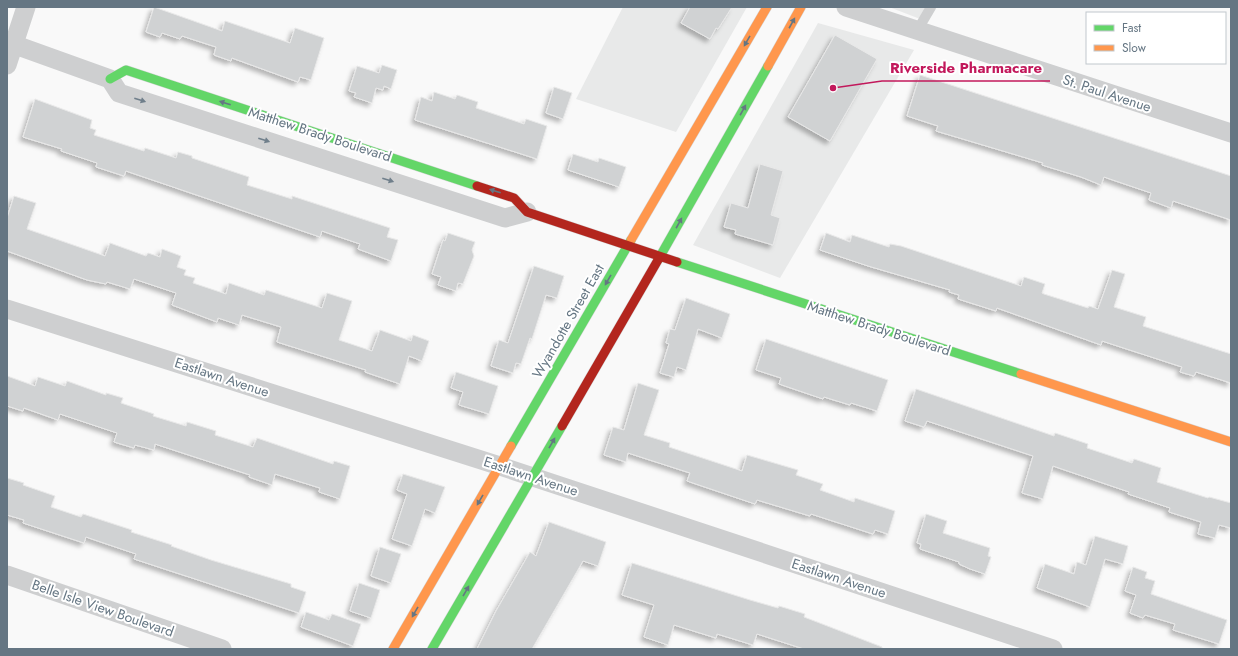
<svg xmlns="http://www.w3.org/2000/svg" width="1238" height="656" viewBox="0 0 1238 656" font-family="Jost,sans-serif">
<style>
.built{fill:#e8e9e9}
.building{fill:#d0d2d3;stroke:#e8e8e8;filter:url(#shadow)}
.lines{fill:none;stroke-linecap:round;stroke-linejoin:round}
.fast-casing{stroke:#d5d6d7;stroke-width:10}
.slow-casing{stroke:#d5d6d7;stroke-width:10}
.jam-casing{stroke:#d5d6d7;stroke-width:10}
.lane{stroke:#cecfd0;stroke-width:10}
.street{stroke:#cecfd0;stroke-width:19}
.fast{stroke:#63d668;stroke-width:9}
.slow{stroke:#ff974d;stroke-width:9}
.jam{stroke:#b3261e;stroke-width:9}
.oneway{fill:#657683}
.oneway2{fill:#707f8b}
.labels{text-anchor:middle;stroke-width:4;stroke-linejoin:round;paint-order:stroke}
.street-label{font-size:14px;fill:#657683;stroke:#fff}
.leader{fill:none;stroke:#c2185b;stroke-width:1.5}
.callout-dot{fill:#c2185b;stroke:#fff;stroke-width:1.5}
.callout-label{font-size:15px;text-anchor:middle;font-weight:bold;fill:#c2185b;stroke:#fff;stroke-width:4;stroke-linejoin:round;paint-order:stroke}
</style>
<defs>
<filter id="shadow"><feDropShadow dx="-3.5" dy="3.5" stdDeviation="2" flood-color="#0004"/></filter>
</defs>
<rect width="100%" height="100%" fill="#f9f9f9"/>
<g class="built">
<path d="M 623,7 L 747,7 L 676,132 L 576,99 Z"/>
<path d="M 889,7 L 937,7 L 928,22 Z"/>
<path d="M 818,23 L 914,50 L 780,278 L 693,245 Z"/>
</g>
<g class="building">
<path d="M 154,7 L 222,31 L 225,21 L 290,43 L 295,28 L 324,38 L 311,80 L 300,77 L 298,82 L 232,58 L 231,61 L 214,55 L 216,47 L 182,36 L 180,39 L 162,33 L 160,37 L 146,32 Z"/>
<path d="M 690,7 L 732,7 L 718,29 L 716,28 L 710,39 L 681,23 Z"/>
<path d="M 835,35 L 877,59 L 830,141 L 788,117 Z"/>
<path d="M 382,65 L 397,70 L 391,89 L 384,86 L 383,90 L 376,88 L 372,103 L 354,97 L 356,93 L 349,91 L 357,66 L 379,73 Z"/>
<path d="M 920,75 L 1231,176 L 1231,220 L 1173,201 L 1171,208 L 1149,200 L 1151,193 L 1104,177 L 1101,185 L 1081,177 L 1042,165 L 1043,163 L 936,131 L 938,126 L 907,116 Z"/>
<path d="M 554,87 L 572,93 L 563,119 L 546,113 Z"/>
<path d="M 434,92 L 455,99 L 457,95 L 478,102 L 476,108 L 524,124 L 526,119 L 547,126 L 537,159 L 415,120 L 421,97 L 432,101 Z"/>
<path d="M 35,99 L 92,120 L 90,128 L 96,130 L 94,135 L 144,151 L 145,148 L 176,158 L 178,152 L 192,156 L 192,158 L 249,177 L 247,185 L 292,199 L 292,196 L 390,228 L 387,237 L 398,240 L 391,261 L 358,249 L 360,244 L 322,231 L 320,237 L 126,171 L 124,176 L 96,167 L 97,163 L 61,151 L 62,149 L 23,137 Z"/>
<path d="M 573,154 L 598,162 L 599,158 L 626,167 L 619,187 L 568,170 Z"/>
<path d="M 760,164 L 783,171 L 771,215 L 780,218 L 773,245 L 735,234 L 736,230 L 724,227 L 731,203 L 748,208 Z"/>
<path d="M 14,196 L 36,203 L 27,229 L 105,256 L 110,243 L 146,256 L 148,253 L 160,257 L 162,249 L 181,256 L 177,267 L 186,270 L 184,275 L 195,278 L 193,283 L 226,294 L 229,283 L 264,295 L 266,290 L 322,308 L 327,293 L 352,301 L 339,340 L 372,351 L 380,330 L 411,341 L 413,335 L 429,341 L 422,361 L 409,356 L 400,384 L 365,372 L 366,370 L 277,342 L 281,327 L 242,315 L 239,325 L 218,318 L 217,322 L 172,305 L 176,293 L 134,279 L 130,289 L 107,282 L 106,284 L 87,280 L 7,251 L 7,218 Z"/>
<path d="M 448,233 L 475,242 L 472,250 L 474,256 L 463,284 L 458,283 L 456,291 L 438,285 L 441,277 L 432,274 L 443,240 L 445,241 Z"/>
<path d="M 826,233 L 850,242 L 852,235 L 889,247 L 890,244 L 901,246 L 1021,286 L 1024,277 L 1045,284 L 1042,293 L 1044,294 L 1088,308 L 1089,306 L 1098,309 L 1112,270 L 1125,274 L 1114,307 L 1146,317 L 1143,326 L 1231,354 L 1231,383 L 1196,372 L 1194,376 L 1180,372 L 1182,367 L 1102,341 L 1101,345 L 997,308 L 996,311 L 958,299 L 959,295 L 949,292 L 950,290 L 868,266 L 820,250 Z"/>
<path d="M 534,266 L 564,276 L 557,298 L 546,295 L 532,339 L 530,338 L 521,364 L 516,363 L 513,373 L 491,366 L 499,340 L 508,343 Z"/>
<path d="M 686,298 L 730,314 L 722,338 L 698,329 L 686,370 L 677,367 L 674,377 L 660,373 L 669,344 L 666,343 L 670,329 L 675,330 Z"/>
<path d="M 766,339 L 888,380 L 877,411 L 851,403 L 850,405 L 824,397 L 823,399 L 779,384 L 781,378 L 756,370 Z"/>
<path d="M 456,372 L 498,386 L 489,414 L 459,405 L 463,392 L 451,388 Z"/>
<path d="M 7,376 L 35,386 L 38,377 L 65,386 L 67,381 L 106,395 L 106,393 L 123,398 L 121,403 L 154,414 L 153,416 L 186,426 L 187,422 L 216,431 L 215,435 L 253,447 L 257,438 L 333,464 L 334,461 L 350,466 L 340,499 L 319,492 L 320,488 L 275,474 L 272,485 L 249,477 L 250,475 L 155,444 L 154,450 L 135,445 L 134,448 L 114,442 L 117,433 L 60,414 L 58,420 L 24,408 L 23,411 L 7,406 Z"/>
<path d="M 638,383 L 659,390 L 644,435 L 670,443 L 669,447 L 742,471 L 747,455 L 798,470 L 796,475 L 823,484 L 820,490 L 854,502 L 855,498 L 895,511 L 888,534 L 875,530 L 873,534 L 811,514 L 810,516 L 757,500 L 755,504 L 687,481 L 690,473 L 628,453 L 626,462 L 604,455 L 613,427 L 624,430 Z"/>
<path d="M 916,389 L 1054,436 L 1055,433 L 1088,444 L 1087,448 L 1132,463 L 1134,459 L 1161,468 L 1157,482 L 1208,498 L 1209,497 L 1231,503 L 1231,528 L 1219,525 L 1215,538 L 1198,534 L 1201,522 L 1169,512 L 1170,508 L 1128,494 L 1129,492 L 1053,466 L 1043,499 L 1022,493 L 1033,456 L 927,421 L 924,427 L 905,421 Z"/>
<path d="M 403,474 L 445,487 L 435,513 L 425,509 L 412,546 L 392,539 L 407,494 L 397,490 Z"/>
<path d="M 7,478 L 24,483 L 23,485 L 55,496 L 51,507 L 81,517 L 83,514 L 132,530 L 131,532 L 172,545 L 171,546 L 211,560 L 291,584 L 291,587 L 306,592 L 299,613 L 134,559 L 136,554 L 86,537 L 84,543 L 23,523 L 24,520 L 7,515 Z"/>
<path d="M 926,514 L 947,521 L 943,533 L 990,548 L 988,556 L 991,557 L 985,574 L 970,569 L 959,564 L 959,562 L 920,549 L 921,544 L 917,543 Z"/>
<path d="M 549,522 L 606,542 L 598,566 L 583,561 L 532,649 L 477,649 L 496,611 L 530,552 L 536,556 Z"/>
<path d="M 1095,536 L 1128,546 L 1123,564 L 1105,559 L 1090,607 L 1037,588 L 1045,564 L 1074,574 L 1077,562 L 1086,565 Z"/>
<path d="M 380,547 L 401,554 L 391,583 L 371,576 Z"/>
<path d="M 632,563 L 750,600 L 778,608 L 779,606 L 805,614 L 804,617 L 882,647 L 882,649 L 804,649 L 757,634 L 753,645 L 717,634 L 716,638 L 674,625 L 668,645 L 644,637 L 654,605 L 622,595 Z"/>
<path d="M 1133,567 L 1147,572 L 1145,578 L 1155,581 L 1151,594 L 1227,620 L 1219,644 L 1173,630 L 1175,624 L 1145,615 L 1143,618 L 1130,613 L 1136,595 L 1125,591 Z"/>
<path d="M 359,583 L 380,590 L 371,618 L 350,611 Z"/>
<path d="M 306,612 L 329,620 L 332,614 L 361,624 L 353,646 L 301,627 Z"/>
</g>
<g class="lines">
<g class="fast-casing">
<g id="fast">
<path d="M 110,79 L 126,70 L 477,186"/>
<path d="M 658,260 L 768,66"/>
<path d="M 677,262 L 1021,374"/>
<path d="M 511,446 L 631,240"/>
<path d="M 432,649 L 562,426"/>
</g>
</g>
<g class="slow-casing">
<g id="slow">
<path d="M 768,66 L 801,7"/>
<path d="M 631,240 L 767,7"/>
<path d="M 1021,374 L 1231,442"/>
<path d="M 393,649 L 511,446"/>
</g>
</g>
<g class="jam-casing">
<g id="jam">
<path d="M 477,186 L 514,198 L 527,212 L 677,262"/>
<path d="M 562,426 L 658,260"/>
</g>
</g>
<path class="lane" d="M 917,31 L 931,7"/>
<g class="street">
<path d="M 846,7 L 1231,133"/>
<path d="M 7,42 L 110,79 L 119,93 L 505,218 L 527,212"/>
<path d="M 7,65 L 26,7"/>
<path d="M 7,309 L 500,466 L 1053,649"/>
<path d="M 7,575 L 222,649"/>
</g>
<use href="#fast" class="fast"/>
<use href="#slow" class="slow"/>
<use href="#jam" class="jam"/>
</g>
<defs><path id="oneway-solid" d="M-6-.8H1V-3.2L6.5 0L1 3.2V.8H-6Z"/></defs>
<g class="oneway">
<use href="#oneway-solid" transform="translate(792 23) rotate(-61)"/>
<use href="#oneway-solid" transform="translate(747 41) rotate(120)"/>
<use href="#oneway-solid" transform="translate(225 103) rotate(-162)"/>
<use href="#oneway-solid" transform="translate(743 110) rotate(-61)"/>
<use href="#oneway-solid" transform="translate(495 191) rotate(-162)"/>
<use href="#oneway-solid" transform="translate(679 223) rotate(-61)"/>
<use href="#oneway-solid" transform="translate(608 280) rotate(120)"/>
<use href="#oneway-solid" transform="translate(552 443) rotate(-60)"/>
<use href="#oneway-solid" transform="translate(480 500) rotate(120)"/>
<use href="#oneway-solid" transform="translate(466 591) rotate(-60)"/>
<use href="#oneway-solid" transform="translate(415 612) rotate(120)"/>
</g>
<g class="oneway2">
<use href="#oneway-solid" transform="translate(140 100) rotate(18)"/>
<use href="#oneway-solid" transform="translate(264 140) rotate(18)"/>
<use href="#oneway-solid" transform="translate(388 180) rotate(18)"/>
</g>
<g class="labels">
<g class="street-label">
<text transform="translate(1107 93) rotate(18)" y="5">St. Paul Avenue</text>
<text transform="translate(320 134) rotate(18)" y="5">Matthew Brady Boulevard</text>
<text transform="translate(568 321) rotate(-60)" y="5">Wyandotte Street East</text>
<text transform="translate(879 328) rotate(18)" y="5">Matthew Brady Boulevard</text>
<text transform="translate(222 377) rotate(18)" y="5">Eastlawn Avenue</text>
<text transform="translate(531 476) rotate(18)" y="5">Eastlawn Avenue</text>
<text transform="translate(839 578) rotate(18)" y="5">Eastlawn Avenue</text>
<text transform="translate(103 608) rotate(19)" y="5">Belle Isle View Boulevard</text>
</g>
</g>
<path class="leader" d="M833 88L882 81H1050"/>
<circle class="callout-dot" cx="833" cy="88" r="4"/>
<g class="callout-label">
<text x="966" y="73">Riverside Pharmacare</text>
</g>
<rect width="1238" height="656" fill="none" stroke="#657683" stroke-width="16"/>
<rect x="1086" y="12" width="140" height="52" fill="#ffffff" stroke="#c1c8cd"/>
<rect x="1094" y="25" width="20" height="6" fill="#63d668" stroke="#c1c8cd"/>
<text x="1122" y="32" font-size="12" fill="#657683">Fast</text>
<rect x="1094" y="45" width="20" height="6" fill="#ff974d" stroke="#c1c8cd"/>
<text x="1122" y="52" font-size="12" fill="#657683">Slow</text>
</svg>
